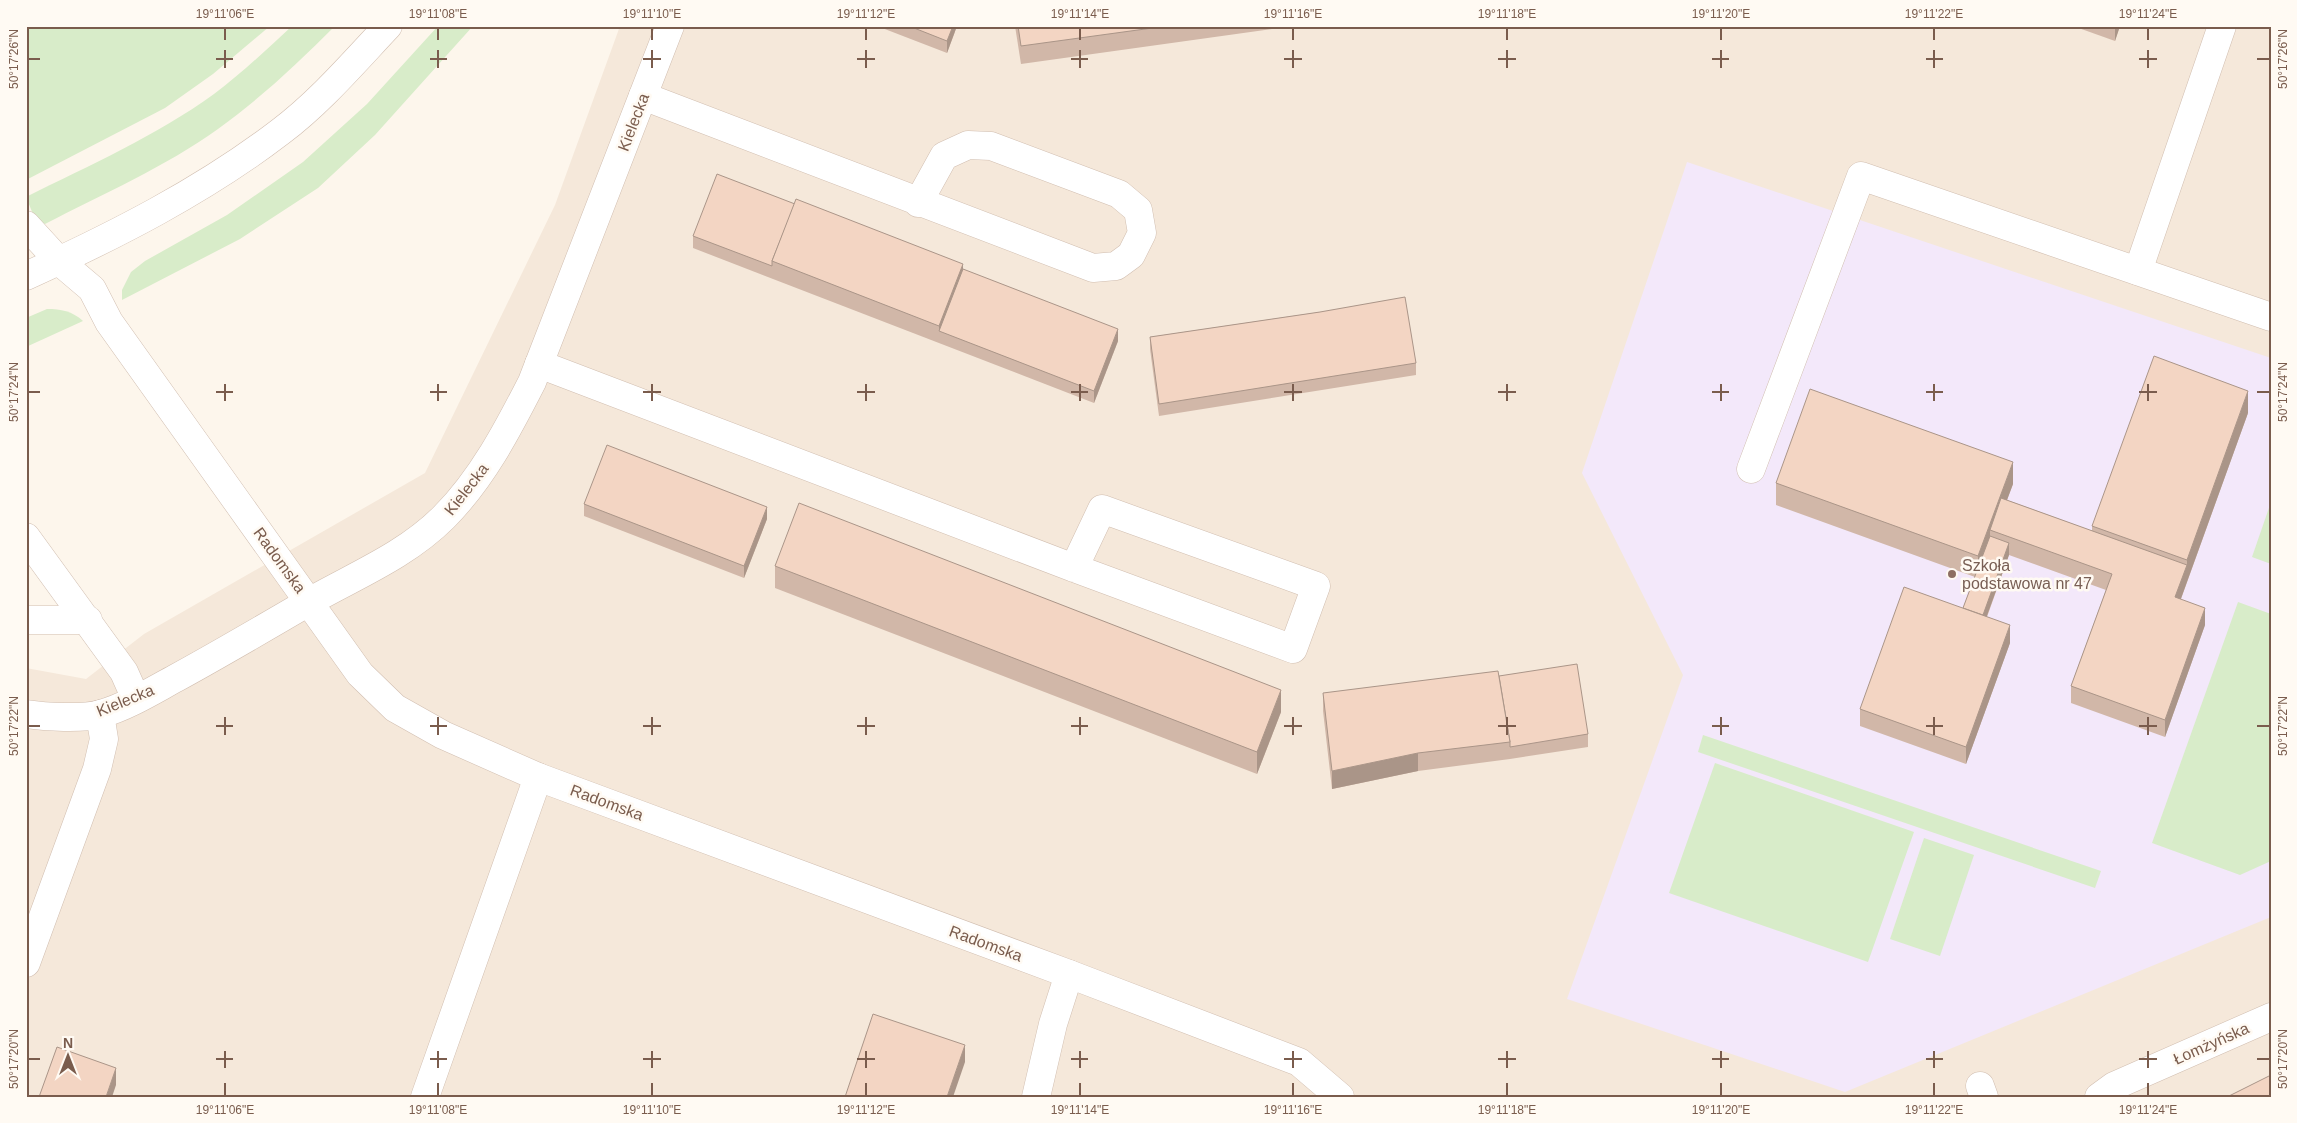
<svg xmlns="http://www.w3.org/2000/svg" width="2297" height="1123" viewBox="0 0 2297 1123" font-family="Arial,sans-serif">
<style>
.residential{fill:#f5e8da}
.education{fill:#f3e8fa}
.green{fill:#d8ecc9}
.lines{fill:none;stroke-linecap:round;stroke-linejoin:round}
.minor-casing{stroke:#d1beb0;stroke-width:29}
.minor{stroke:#fff;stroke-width:28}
.wall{fill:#d1b7a8}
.shaded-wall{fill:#aa9588}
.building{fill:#f3d5c3;stroke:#aa9588}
.ticks{fill:none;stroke:#7a5c4d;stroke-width:2}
.education-dot{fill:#8d6e63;stroke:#fffaf3;stroke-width:2}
.labels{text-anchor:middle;stroke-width:5;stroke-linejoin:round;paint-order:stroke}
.street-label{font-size:16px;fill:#7a5c4d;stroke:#fffaf3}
.education-label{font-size:16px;fill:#785e54;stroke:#fffaf3;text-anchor:start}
.neatline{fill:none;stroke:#7a5c4d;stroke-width:2}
.ticks-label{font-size:12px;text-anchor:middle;fill:#7a5c4d}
</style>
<rect width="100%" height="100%" fill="#fdf6ec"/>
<path class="residential" d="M 620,26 L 2271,26 L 2271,1097 L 26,1097 L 26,668 L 86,679 L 144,634 L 425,473 L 555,205 Z"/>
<path class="education" d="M 1687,162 L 2271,358 L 2271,917 L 1845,1092 L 1567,999 L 1683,675 L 1582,473 Z"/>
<g class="green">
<path d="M 26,26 L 270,26 L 213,74 L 165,108 L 26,180 Z"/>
<path d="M 292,26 L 335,26 C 298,63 261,98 218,129 C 165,167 103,194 45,224 L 35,219 L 26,197 C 90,165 156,136 214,94 C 241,74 267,49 292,26 Z"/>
<path d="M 438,26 L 473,26 L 375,135 L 318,188 L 240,239 L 122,300 L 122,290 L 131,272 L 145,261 L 227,215 L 303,162 L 367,104 Z"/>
<path d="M 47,309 C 61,309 72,311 83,321 L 26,347 L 26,318 Z"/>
<path d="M 2271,502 L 2271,564 L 2252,557 Z"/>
<path d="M 2238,602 L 2271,614 L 2271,861 L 2240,875 L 2152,843 Z"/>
<path d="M 1703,735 L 2101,871 L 2095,888 L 1698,752 Z"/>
<path d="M 1715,763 L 1914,832 L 1868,962 L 1669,893 Z"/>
<path d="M 1924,838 L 1974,855 L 1940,956 L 1890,939 Z"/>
</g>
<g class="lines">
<g class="minor-casing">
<g id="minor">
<path d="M 643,96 L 1093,268 L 1116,266 L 1131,255 L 1142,233 L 1138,210 L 1119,194 L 991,146 L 968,145 L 944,156 L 918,203"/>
<path d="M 26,225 L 59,261 L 92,289 L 109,322 L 360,674 L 395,708 L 443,735 L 538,777 L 1069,974 L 1299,1062 L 1340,1097"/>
<path d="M 2138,271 L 2222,26"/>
<path d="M 26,276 C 114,236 203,191 280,132 C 320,102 354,62 388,26"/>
<path d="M 539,364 L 1074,568 L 1293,649 L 1316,586 L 1102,509 L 1074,568"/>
<path d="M 1751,469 L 1861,176 L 2271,317"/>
<path d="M 26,537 L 124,672 L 136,699"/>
<path d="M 26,620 L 88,620"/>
<path d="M 26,714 C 46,717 82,719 101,714 C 128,706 152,691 176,678 C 220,654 264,628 307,603 C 354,576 405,556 444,517 C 482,479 508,429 532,382 L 670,26"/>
<path d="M 26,963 L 97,769 L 104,739 L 100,714"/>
<path d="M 1980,1086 L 1984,1097"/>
<path d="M 425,1097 L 538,777"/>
<path d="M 1036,1097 L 1053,1024 L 1069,974"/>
<path d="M 2099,1097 L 2114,1086 L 2271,1017"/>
</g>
</g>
<use href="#minor" class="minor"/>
</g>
<g class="wall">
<path d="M 877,26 L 957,26 L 947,53 Z"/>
<path d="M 1015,26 L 1272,26 L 1272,29 L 1021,64 Z"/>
<path d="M 2073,26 L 2120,26 L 2115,41 Z"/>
<path d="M 693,236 L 963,269 L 1118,341 L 1094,403 L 693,248 Z"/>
<path d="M 1320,312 L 1416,363 L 1416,375 L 1159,416 L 1150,349 L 1150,337 Z"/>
<path d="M 2248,413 L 2181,599 L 2205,625 L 2165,737 L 2071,703 L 2071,686 L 2106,590 L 2009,555 L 1987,617 L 2010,643 L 1966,764 L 1860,726 L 1860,709 L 1963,608 L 1975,577 L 1776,505 L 1776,483 L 2013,484 L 2007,500 L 2092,531 L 2092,526 Z"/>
<path d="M 584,504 L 767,519 L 744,578 L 584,516 Z"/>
<path d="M 775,566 L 1281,712 L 1257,774 L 775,588 Z"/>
<path d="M 1323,693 L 1588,734 L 1588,747 L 1510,759 L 1418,771 L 1332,789 L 1323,711 Z"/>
</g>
<g class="shaded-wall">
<path d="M 953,26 L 957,26 L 947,53 L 947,41 Z"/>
<path d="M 2115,26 L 2120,26 L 2115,41 Z"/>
<path d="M 963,264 L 963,281 L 939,331 L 939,326 Z"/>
<path d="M 1118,329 L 1118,341 L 1094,403 L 1094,391 Z"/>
<path d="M 2248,391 L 2248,413 L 2175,615 L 2175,597 L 2187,565 L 2187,560 Z"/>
<path d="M 2013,462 L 2013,484 L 1995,532 L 1990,530 L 1990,548 L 1978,578 L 1978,556 Z"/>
<path d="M 767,507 L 767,519 L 744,578 L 744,566 Z"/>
<path d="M 2009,543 L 2009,555 L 1981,632 L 1981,620 Z"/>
<path d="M 2205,608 L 2205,625 L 2165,737 L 2165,720 Z"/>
<path d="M 2010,625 L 2010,643 L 1966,764 L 1966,747 Z"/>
<path d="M 1281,690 L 1281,712 L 1257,774 L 1257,752 Z"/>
<path d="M 1418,753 L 1418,771 L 1332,789 L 1332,771 Z"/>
<path d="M 965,1045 L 965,1062 L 953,1097 L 947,1097 Z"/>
<path d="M 116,1068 L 116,1085 L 112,1097 L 106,1097 Z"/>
</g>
<g class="building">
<path d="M 909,26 L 953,26 L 947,41 Z"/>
<path d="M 1018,26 L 1167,26 L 1021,46 Z"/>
<path d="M 717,174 L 795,204 L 772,261 L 772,266 L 693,236 Z"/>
<path d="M 796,199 L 963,264 L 939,326 L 772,261 Z"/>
<path d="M 963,269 L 1118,329 L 1094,391 L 939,331 Z"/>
<path d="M 1405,297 L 1416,363 L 1159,404 L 1150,337 L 1320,312 Z"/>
<path d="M 2154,356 L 2248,391 L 2187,560 L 2092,526 Z"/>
<path d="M 1810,389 L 2013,462 L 1978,556 L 1776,483 Z"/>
<path d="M 607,445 L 767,507 L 744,566 L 584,504 Z"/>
<path d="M 2001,498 L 2187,565 L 2175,597 L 2205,608 L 2165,720 L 2071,686 L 2112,574 L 1990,530 Z"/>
<path d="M 799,503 L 1281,690 L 1257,752 L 775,566 Z"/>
<path d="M 1990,536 L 2009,543 L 1983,615 L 1963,608 Z"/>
<path d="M 1904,587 L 2010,625 L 1966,747 L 1860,709 Z"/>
<path d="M 1577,664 L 1588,734 L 1510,747 L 1510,742 L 1499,676 Z"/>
<path d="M 1498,671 L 1510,742 L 1418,753 L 1332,771 L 1323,693 Z"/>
<path d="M 873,1014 L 965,1045 L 947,1097 L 845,1097 Z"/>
<path d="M 57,1047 L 116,1068 L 106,1097 L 39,1097 Z"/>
<path d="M 2271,1075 L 2271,1097 L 2227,1097 Z"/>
</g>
<path class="ticks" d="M 225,28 L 225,40M 438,28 L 438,40M 652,28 L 652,40M 866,28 L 866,40M 1080,28 L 1080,40M 1293,28 L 1293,40M 1507,28 L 1507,40M 1721,28 L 1721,40M 1934,28 L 1934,40M 2148,28 L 2148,40M 225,50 L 225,68M 438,50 L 438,68M 652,50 L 652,68M 866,50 L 866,68M 1080,50 L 1080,68M 1293,50 L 1293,68M 1507,50 L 1507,68M 1721,50 L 1721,68M 1934,50 L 1934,68M 2148,50 L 2148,68M 28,59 L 40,59M 216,59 L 233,59M 430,59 L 447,59M 643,59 L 661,59M 857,59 L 875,59M 1071,59 L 1088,59M 1284,59 L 1302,59M 1498,59 L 1516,59M 1712,59 L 1729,59M 1926,59 L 1943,59M 2139,59 L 2157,59M 2257,59 L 2270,59M 225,384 L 225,401M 438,384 L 438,401M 652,384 L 652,401M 866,384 L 866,401M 1080,384 L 1080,401M 1293,384 L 1293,401M 1507,384 L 1507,401M 1721,384 L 1721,401M 1934,384 L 1934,401M 2148,384 L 2148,401M 28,392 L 40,392M 216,392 L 233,392M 430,392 L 447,392M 643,392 L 661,392M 857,392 L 875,392M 1071,392 L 1088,392M 1284,392 L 1302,392M 1498,392 L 1516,392M 1712,392 L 1729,392M 1926,392 L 1943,392M 2139,392 L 2157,392M 2257,392 L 2270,392M 225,717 L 225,735M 438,717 L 438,735M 652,717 L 652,735M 866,717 L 866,735M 1080,717 L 1080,735M 1293,717 L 1293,735M 1507,717 L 1507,735M 1721,717 L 1721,735M 1934,717 L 1934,735M 2148,717 L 2148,735M 28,726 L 40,726M 216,726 L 233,726M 430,726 L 447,726M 643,726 L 661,726M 857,726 L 875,726M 1071,726 L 1088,726M 1284,726 L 1302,726M 1498,726 L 1516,726M 1712,726 L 1729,726M 1926,726 L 1943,726M 2139,726 L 2157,726M 2257,726 L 2270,726M 225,1051 L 225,1068M 438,1051 L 438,1068M 652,1051 L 652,1068M 866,1051 L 866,1068M 1080,1051 L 1080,1068M 1293,1051 L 1293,1068M 1507,1051 L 1507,1068M 1721,1051 L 1721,1068M 1934,1051 L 1934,1068M 2148,1051 L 2148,1068M 28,1059 L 40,1059M 216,1059 L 233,1059M 430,1059 L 447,1059M 643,1059 L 661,1059M 857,1059 L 875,1059M 1071,1059 L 1088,1059M 1284,1059 L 1302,1059M 1498,1059 L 1516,1059M 1712,1059 L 1729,1059M 1926,1059 L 1943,1059M 2139,1059 L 2157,1059M 2257,1059 L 2270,1059M 225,1083 L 225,1096M 438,1083 L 438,1096M 652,1083 L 652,1096M 866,1083 L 866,1096M 1080,1083 L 1080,1096M 1293,1083 L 1293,1096M 1507,1083 L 1507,1096M 1721,1083 L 1721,1096M 1934,1083 L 1934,1096M 2148,1083 L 2148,1096"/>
<circle class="education-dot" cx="1952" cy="574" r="5"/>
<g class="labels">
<g class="street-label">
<text transform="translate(633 122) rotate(-69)" y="6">Kielecka</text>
<text transform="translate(466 489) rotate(-52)" y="6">Kielecka</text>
<text transform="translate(280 560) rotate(54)" y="6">Radomska</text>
<text transform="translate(125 700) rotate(-22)" y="6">Kielecka</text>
<text transform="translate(607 802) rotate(20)" y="6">Radomska</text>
<text transform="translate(986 943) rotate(20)" y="6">Radomska</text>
<text transform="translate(2211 1043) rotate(-24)" y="6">Łomżyńska</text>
</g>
<g class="education-label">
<text x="1962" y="571">Szkoła<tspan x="1962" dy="18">podstawowa nr 47</tspan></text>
</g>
</g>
<rect width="2297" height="1123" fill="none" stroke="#fffaf3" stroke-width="55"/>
<g transform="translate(68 1056)" stroke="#fffaf3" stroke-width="4" paint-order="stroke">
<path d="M0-4L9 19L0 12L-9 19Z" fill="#7a5c4d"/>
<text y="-8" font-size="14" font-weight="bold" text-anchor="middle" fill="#7a5c4d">N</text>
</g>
<rect x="28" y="28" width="2242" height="1068" class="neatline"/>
<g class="ticks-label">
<text x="225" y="18">19°11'06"E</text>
<text x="438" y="18">19°11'08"E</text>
<text x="652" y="18">19°11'10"E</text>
<text x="866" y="18">19°11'12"E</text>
<text x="1080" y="18">19°11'14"E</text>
<text x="1293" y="18">19°11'16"E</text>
<text x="1507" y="18">19°11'18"E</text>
<text x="1721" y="18">19°11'20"E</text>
<text x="1934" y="18">19°11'22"E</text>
<text x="2148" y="18">19°11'24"E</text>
<text transform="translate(14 59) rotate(-90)" y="4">50°17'26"N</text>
<text transform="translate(2283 59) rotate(-90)" y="4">50°17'26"N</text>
<text transform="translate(14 392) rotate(-90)" y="4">50°17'24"N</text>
<text transform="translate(2283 392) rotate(-90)" y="4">50°17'24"N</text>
<text transform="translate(14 726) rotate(-90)" y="4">50°17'22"N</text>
<text transform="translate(2283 726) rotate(-90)" y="4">50°17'22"N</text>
<text transform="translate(14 1059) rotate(-90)" y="4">50°17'20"N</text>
<text transform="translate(2283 1059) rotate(-90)" y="4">50°17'20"N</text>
<text x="225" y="1114">19°11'06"E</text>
<text x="438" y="1114">19°11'08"E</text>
<text x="652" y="1114">19°11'10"E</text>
<text x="866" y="1114">19°11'12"E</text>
<text x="1080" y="1114">19°11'14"E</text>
<text x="1293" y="1114">19°11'16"E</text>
<text x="1507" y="1114">19°11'18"E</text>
<text x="1721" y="1114">19°11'20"E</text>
<text x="1934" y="1114">19°11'22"E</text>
<text x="2148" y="1114">19°11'24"E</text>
</g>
</svg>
